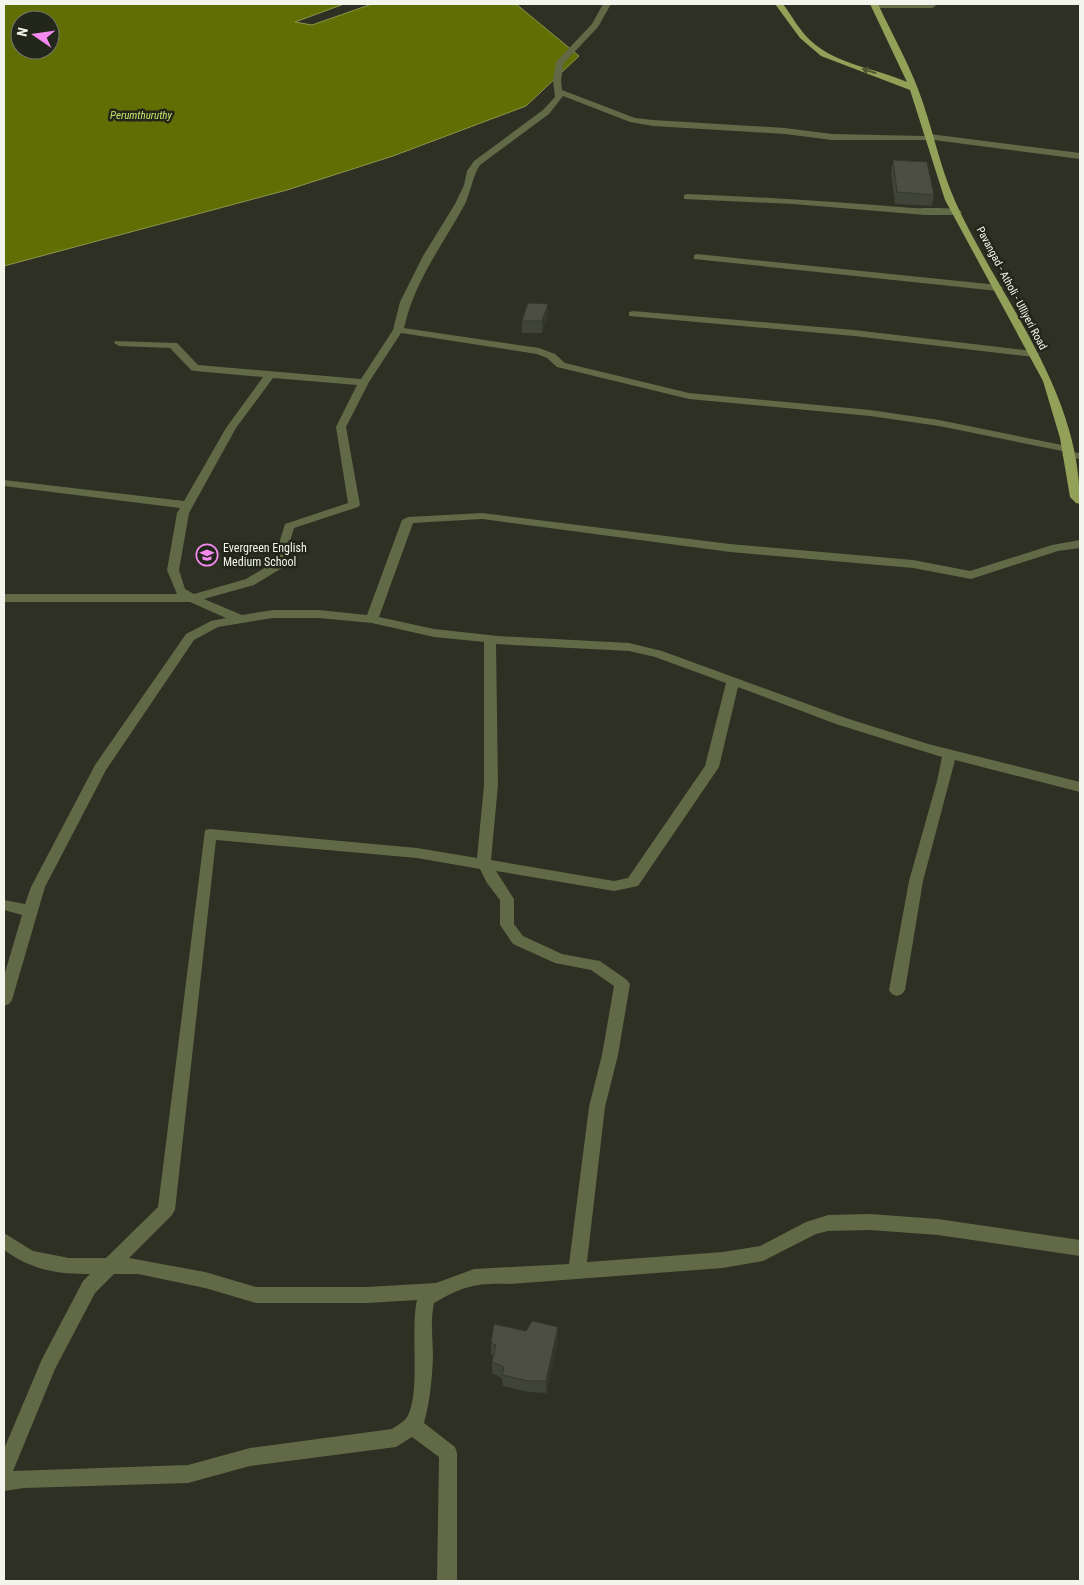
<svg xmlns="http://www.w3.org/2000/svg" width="1084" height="1585" viewBox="0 0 1084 1585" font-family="'Roboto Condensed',sans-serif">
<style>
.water{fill:#606e04;stroke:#8c964a;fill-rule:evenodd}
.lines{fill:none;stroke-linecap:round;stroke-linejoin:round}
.minor{fill:#616946;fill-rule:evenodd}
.primary{fill:#93a158;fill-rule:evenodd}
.wall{fill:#404337}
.shaded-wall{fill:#34372d}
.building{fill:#4b4e40;stroke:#34372d}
.oneway{fill:#505733}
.labels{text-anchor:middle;stroke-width:5;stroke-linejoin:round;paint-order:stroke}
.far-water-label{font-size:11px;font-style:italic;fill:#c9e068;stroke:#23261a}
.far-street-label{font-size:11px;fill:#f3f5ed;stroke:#23261a}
.poi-label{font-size:12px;fill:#f3f5ed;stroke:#23261a;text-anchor:start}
</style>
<rect width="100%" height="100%" fill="#2d3023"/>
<path class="water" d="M 4,4 L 344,4 L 295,22 L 312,25 L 372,4 L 516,4 L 579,56 L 526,106 L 393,156 L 287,190 L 4,266 ZM 20,20 L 50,20 L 50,50 L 20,50 Z"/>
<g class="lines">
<g class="minor">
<path d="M 603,4 L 611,4 L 598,27 L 564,63 L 561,80 L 562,90 L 635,118 L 653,120 L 785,128 L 832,134 L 926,136 L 930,134 L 1080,153 L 1080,159 L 934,140 L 832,140 L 785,134 L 653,126 L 630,122 L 563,96 L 549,114 L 480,165 C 473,175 471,191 465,204 C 442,246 415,280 404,328 L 539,348 L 555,354 L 565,363 L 689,393 L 870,410 L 939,420 L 1072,447 L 1074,449 L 1070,452 L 1080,453 L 1080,459 L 1064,457 L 1062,455 L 1067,452 L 939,426 L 870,416 L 689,399 L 557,367 L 547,358 L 537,354 L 401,333 L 369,382 L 346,427 L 360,505 L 358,507 L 294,528 L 282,568 L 254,585 L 204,599 L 242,615 L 273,610 L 319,610 L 367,615 L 402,520 L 408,517 L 482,513 L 730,544 L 913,560 L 970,571 L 1052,545 L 1080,540 L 1080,548 L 1058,551 L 971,579 L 913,568 L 730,552 L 482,519 L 413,523 L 379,617 L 434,629 L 498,636 L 629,643 L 662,651 L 846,718 L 928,744 L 1080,782 L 1080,792 L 955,760 L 923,881 L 905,990 L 902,994 L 897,996 L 892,994 L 889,990 L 909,881 L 937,781 L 942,757 L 836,724 L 738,687 L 719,767 L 638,886 L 614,891 L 496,871 L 514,899 L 514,924 L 523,936 L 562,954 L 600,961 L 627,980 L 630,984 L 618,1055 L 605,1107 L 587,1262 L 723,1252 L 760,1246 L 806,1222 L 828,1215 L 870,1214 L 938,1219 L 1080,1240 L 1080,1256 L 938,1235 L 870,1230 L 828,1231 L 816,1234 L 763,1261 L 723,1268 L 510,1284 C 475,1283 464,1286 434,1303 C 430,1321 433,1339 433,1357 C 432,1380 430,1401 424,1423 L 455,1447 L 457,1453 L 457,1581 L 437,1581 L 439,1457 L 412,1437 L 396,1447 L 250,1466 L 188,1483 L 24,1488 L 4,1491 L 4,1449 L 42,1359 L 83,1281 L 90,1274 C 56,1274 32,1270 4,1250 L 4,1233 L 33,1251 L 69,1258 L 106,1258 L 158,1207 L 205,830 L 210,829 L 417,848 L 477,858 L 484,785 L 484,642 L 434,637 L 372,623 L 319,618 L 273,618 L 218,627 L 194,640 L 106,770 L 45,887 L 12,1000 L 9,1004 L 4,1006 L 4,976 L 22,915 L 4,910 L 4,900 L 25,904 L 31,887 L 95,765 L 186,634 L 211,621 L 226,618 L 190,602 L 4,602 L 4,594 L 177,594 L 167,570 L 177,513 L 180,508 L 4,486 L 4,480 L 184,501 L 226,428 L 263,377 L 195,371 L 191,370 L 170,348 L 119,346 L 114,343 L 115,341 L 177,343 L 198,365 L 361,379 L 393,330 L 400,302 L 423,256 L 455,204 L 464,185 L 467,171 L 474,161 L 543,110 L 555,97 L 553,80 L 556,62 L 592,24 ZM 273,378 L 357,385 L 336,427 L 348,503 L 285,524 L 273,563 L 246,579 L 194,594 L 185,589 L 179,570 L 189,513 L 236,428 ZM 496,644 L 629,651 L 655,657 L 726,683 L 705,766 L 628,878 L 614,881 L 491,860 L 498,785 ZM 216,840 L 417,858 L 480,869 L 487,883 L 500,900 L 500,925 L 513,944 L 555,963 L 591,970 L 614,986 L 602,1055 L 589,1107 L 569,1264 L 474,1269 L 436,1283 L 367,1287 L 256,1287 L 205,1272 L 129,1258 L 172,1215 L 175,1210 ZM 114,1274 L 138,1274 L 205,1288 L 256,1303 L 367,1303 L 417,1300 C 410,1330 421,1394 407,1417 C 404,1422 396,1426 392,1429 L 250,1448 L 188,1465 L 13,1471 L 55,1369 L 95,1293 Z"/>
<path d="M 876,4 L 932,4 L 936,6 L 932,8 L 873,8 L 872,6 Z"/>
<path d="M 687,194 C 763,197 838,202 913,208 C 924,209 955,206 962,212 L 957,215 L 925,215 L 793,204 L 684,199 L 684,195 Z"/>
<path d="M 697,254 L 998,285 L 1003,288 L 998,291 L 694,259 L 694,255 Z"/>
<path d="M 633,311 L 854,330 L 1034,351 L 1039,354 L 1034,357 L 854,336 L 629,316 L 629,312 Z"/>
</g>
<path class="primary" d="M 775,4 L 783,4 C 792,16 799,30 811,41 C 837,65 875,68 907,82 L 870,4 L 878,4 C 891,32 907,60 918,89 C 932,125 939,165 955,201 C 1000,300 1080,389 1080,504 L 1076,503 L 1070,497 L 1060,438 L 1043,381 L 945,200 L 910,90 L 821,56 L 800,38 Z"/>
</g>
<g class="wall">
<path d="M 893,160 L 934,195 L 932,206 L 895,204 L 891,172 Z"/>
<path d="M 548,304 L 548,316 L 542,333 L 522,333 L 522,321 Z"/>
<path d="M 558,1327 L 558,1339 L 546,1393 L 528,1392 L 503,1386 L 502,1378 L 492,1373 L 492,1362 L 493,1356 L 491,1355 L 491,1343 L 526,1331 Z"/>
</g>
<g class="shaded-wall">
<path d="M 548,304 L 548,316 L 542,333 L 542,321 Z"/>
<path d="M 558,1327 L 558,1339 L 546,1393 L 546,1381 Z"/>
</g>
<g class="building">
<path d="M 893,160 L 927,162 L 934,195 L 897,192 Z"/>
<path d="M 528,303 L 548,304 L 542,321 L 522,321 Z"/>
<path d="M 532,1321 L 558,1327 L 546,1381 L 528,1381 L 502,1375 L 504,1367 L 492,1362 L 496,1345 L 491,1343 L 494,1324 L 526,1331 Z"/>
</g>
<defs><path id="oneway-solid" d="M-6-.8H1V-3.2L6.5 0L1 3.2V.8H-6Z" transform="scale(1.25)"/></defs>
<use class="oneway" href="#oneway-solid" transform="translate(869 71) rotate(-162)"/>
<defs>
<g id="school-ring" transform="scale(1.125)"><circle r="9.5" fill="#23261a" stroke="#f489f0" stroke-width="1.5"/><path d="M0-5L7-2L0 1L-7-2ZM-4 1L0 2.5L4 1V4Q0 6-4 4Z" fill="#f489f0"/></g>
</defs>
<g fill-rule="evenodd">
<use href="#school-ring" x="207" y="555"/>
</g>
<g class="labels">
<g class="far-water-label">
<text x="141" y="119">Perumthuruthy</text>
</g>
<g class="far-street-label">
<text transform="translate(1012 288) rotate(62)" y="4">Pavangad - Atholi - Ulliyeri Road</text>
</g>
<g class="poi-label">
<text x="223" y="552">Evergreen English<tspan x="223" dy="14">Medium School</tspan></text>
</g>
</g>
<rect width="1084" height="1585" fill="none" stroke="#f3f5ed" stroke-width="10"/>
<g transform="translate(35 35) rotate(283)"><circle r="24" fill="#23261a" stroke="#76796e"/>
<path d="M0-4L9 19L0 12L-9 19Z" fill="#f489f0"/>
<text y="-8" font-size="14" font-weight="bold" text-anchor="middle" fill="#f3f5ed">N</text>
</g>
</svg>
